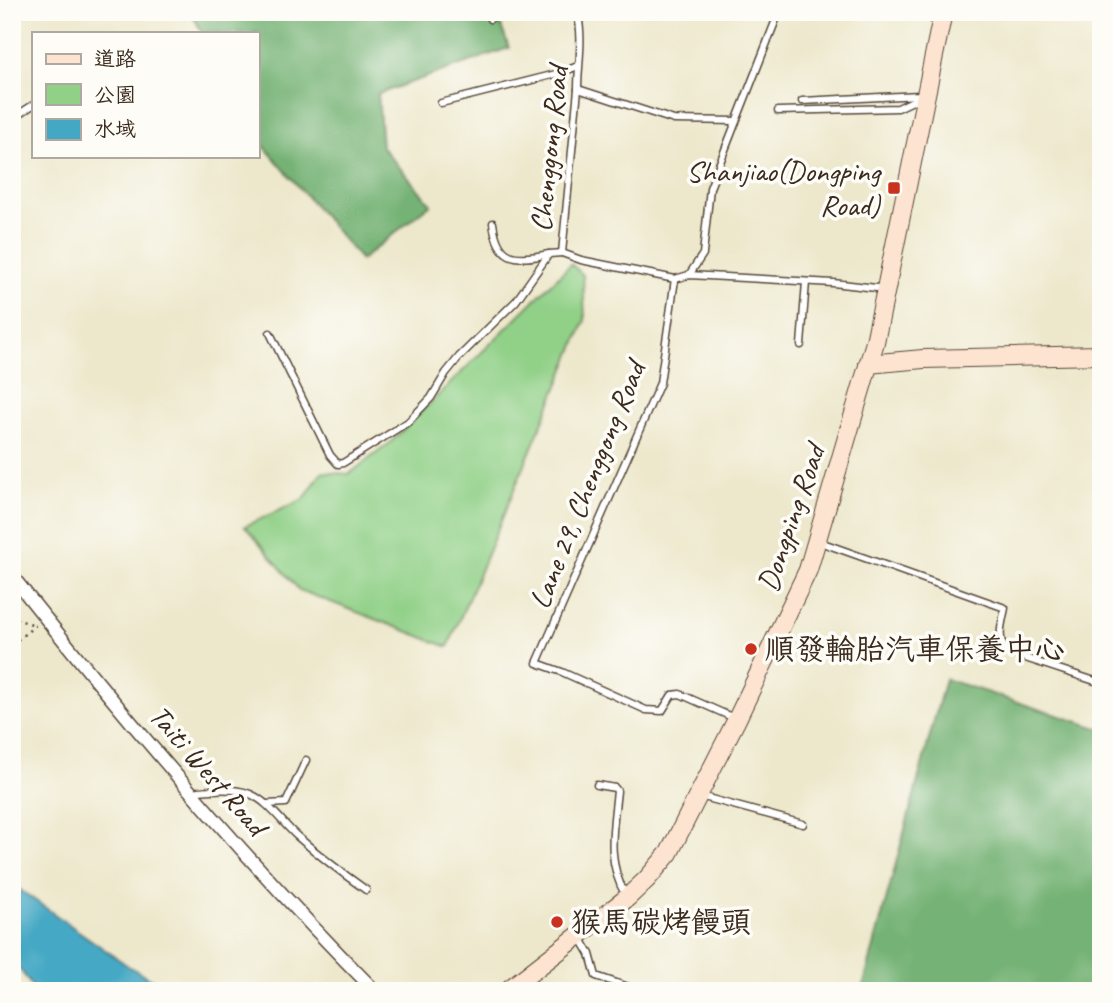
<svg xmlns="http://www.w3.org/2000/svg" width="1113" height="1003" viewBox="0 0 1113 1003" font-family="Caveat,'LXGW WenKai TC',sans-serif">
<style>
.green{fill:#90d087;stroke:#667d52;stroke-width:2}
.forest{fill:#74b274;stroke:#586e49;stroke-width:2}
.water{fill:#44a8c4;stroke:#406971;stroke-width:2}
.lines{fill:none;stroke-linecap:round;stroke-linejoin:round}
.service-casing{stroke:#564638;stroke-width:9}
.minor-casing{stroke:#564638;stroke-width:15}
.secondary-casing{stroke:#564638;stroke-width:20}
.path{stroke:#564638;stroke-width:2.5;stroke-dasharray:2 5;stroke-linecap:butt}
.service{stroke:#fff;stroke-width:6}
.minor{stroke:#fff;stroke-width:12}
.secondary{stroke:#fde4d0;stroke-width:18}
.poi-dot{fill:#c8321e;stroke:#fdfcf7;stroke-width:2.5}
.labels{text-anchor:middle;stroke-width:7;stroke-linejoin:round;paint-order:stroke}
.street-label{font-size:30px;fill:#3b2a1e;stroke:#fdfcf7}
.poi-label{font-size:30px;fill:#3b2a1e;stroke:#fdfcf7;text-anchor:start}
</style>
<rect width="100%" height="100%" fill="#fdfcf7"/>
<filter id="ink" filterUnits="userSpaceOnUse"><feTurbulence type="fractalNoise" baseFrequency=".0143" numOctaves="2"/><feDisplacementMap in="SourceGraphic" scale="14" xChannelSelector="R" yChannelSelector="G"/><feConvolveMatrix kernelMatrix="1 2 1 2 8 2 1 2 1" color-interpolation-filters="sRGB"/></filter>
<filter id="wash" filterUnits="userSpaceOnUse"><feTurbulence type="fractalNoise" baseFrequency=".00686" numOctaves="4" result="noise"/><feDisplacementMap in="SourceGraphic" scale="28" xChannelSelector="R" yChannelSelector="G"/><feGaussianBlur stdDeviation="1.57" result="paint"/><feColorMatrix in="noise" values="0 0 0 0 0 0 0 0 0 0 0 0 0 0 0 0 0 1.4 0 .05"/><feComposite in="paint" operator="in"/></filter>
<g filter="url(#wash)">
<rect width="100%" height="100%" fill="#ede8cc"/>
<path class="green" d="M 571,264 L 583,275 L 585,321 L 448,647 L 299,590 L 245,526 L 304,499 L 322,472 L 349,474 L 390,443 Z"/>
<g class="forest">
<path d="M 191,12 L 496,12 L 509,48 L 378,94 L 382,147 L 431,204 L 361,260 L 257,138 L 257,33 L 202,33 Z"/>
<path d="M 945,679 L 1101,729 L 1101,991 L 862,991 Z"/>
</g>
<path class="water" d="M 12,887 L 20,890 L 131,968 L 163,985 L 169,991 L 35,991 L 21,971 L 12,965 Z"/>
</g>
<g filter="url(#ink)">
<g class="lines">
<g class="service-casing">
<g id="service">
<path d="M 488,12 L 490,19"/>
<path d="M 577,12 C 584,38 578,63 578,89 L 562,253 L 581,260 L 675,279 L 689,275 L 833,283 L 885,289"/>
<path d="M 578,89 L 674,120 L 736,121"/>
<path d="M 802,101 L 920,95"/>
<path d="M 441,103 L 560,73 L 578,66"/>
<path d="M 778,111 L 898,108 L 923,96"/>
<path d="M 12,145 L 17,144 L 13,118 L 33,105"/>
<path d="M 493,223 C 498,261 515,261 549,254"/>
<path d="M 689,275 L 703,254 L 710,188 L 779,12"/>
<path d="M 675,279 L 660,383 L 537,663 L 562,672 L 646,710 L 662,711 L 672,695 L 680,694 L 734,718"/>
<path d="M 270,333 L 330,455 L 338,464 L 343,463 L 408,422 L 431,398 L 446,373 L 459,357 L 516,301 L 549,254 L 562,253"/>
<path d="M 801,345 L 806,282"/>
<path d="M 820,542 L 1005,608 C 1002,624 996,638 1007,652 L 1101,683"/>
<path d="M 597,785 L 615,788 L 617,791 C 613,829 606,862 626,896"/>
<path d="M 191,792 C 210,790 232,787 250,794 C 268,801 283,824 298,837 C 320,856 342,873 366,890"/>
<path d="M 700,796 L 803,824"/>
<path d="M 267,804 L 286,803 L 306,760"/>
<path d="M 580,937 L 590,954 L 596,976 L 640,991"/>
</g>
</g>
<g class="minor-casing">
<path id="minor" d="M 12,576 C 126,720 245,860 375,991"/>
</g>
<g class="secondary-casing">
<g id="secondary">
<path d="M 868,364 L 923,359 L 1101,355"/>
<path d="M 507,991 L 627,898 L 647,879 L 669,853 L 737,719 L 808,570 L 875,342 L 943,12"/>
</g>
</g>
<g class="path">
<path d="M 12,613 L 18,620 L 32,624"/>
<path d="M 12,644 L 36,625"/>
</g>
<use href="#service" class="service"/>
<use href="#minor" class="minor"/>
<use href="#secondary" class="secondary"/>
</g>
</g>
<g class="poi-dot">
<rect x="887" y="181" width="14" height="14" rx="3.5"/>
<circle cx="751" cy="649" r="7"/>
<circle cx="557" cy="922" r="7"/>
</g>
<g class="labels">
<g class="street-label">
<text transform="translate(549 149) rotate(-84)" y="10">Chenggong Road</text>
<text transform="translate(587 485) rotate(-68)" y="10">Lane 29, Chenggong Road</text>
<text transform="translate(791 518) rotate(-71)" y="10">Dongping Road</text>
<text transform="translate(208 770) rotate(49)" y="10">Taiti West Road</text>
</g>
<g class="poi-label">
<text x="880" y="181" text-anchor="end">Shanjiao(Dongping<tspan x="880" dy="34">Road)</tspan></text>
<text x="765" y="659">順發輪胎汽車保養中心</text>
<text x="571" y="932">猴馬碳烤饅頭</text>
</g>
</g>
<rect width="1113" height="1003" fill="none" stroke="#fdfcf7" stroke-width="42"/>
<rect x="32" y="32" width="228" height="126" fill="#fdfcf7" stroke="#afa8a0" stroke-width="2"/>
<rect x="46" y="54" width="35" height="10" fill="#fde4d0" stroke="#afa8a0" stroke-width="2"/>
<text x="94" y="66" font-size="21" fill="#3b2a1e">道路</text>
<rect x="46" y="84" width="35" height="21" fill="#90d087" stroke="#afa8a0" stroke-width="2"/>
<text x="94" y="102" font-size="21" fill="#3b2a1e">公園</text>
<rect x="46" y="119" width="35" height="21" fill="#44a8c4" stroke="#afa8a0" stroke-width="2"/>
<text x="94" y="136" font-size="21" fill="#3b2a1e">水域</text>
</svg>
